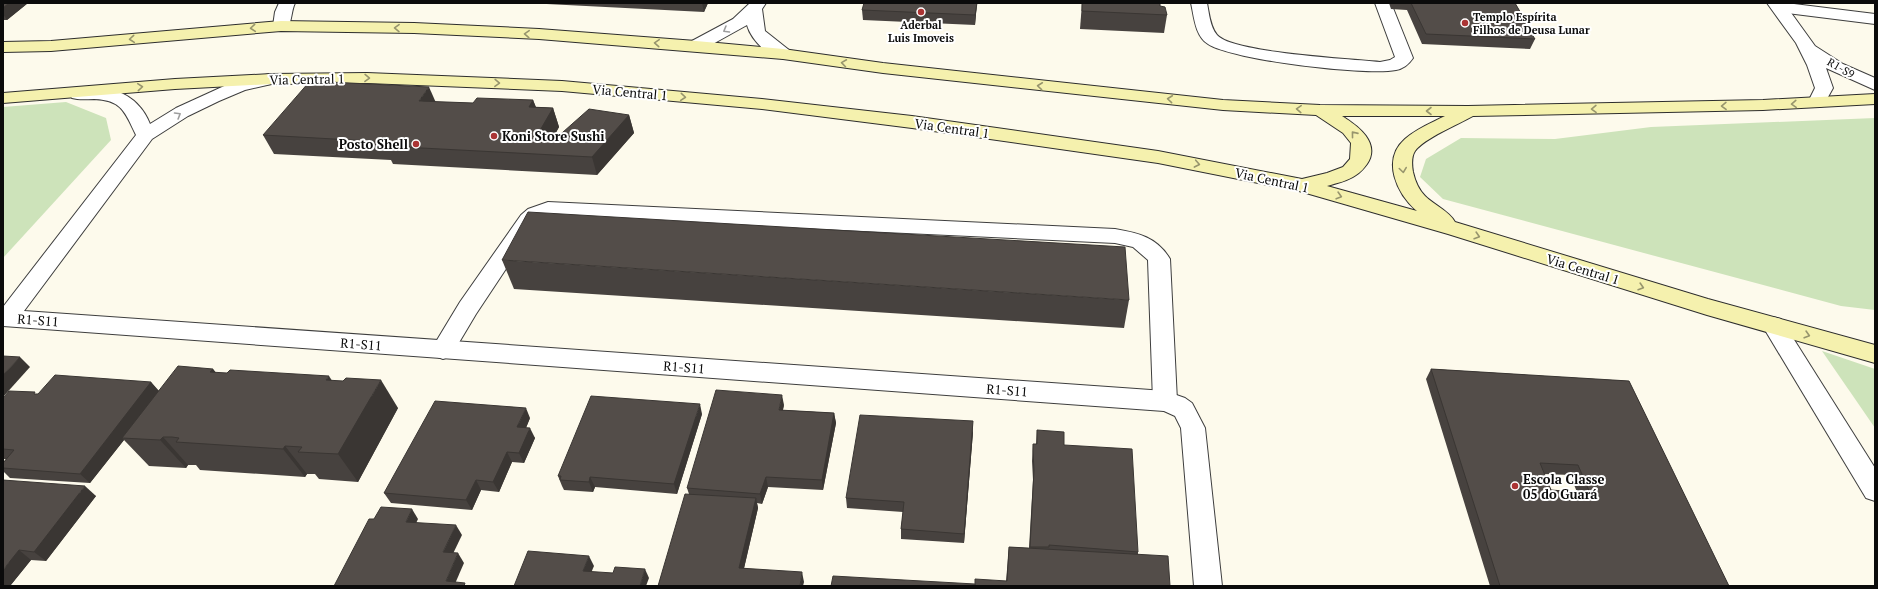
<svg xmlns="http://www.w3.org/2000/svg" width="1878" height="589" viewBox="0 0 1878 589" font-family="'PT Serif',serif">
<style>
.green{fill:#cde3ba}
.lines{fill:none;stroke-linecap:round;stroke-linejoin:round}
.service-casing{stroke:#3e3e3e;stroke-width:2}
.minor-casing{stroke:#3e3e3e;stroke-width:2}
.secondary-casing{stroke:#2d2d2d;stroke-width:2}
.service{fill:#fff;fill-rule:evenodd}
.minor{fill:#fff;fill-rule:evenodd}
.secondary{fill:#f5f1ae;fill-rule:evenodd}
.wall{fill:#47423f;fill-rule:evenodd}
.shaded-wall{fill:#3a3633}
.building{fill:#534d49;stroke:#3a3633;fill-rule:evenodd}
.oneway{stroke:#97956d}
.oneway2{stroke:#9d9d9d}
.poi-dot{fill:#ab3434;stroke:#fff;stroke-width:1.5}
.labels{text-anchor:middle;stroke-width:4;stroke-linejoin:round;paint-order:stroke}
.far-poi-label{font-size:11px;font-weight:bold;fill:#0b0b0b;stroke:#fff;text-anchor:start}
.far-street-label{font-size:11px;fill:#0b0b0b;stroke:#fff}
.street-label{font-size:13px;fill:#0b0b0b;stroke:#fff}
.poi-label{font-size:13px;font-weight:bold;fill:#0b0b0b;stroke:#fff;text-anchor:start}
</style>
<rect width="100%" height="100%" fill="#fdfaec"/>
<g class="green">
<path d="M 66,102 L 106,118 L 111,140 L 3,258 L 3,107 Z"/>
<path d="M 1875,118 L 1875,310 L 1841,306 L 1443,199 L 1420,177 L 1426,159 L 1461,138 L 1555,139 L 1651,127 Z"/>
<path d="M 1822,351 L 1875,369 L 1875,428 Z"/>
</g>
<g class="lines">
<g class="service-casing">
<g id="service">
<path d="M 279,3 L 295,3 C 291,11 292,22 287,29 L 281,31 L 275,29 L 273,26 L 275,12 Z"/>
<path d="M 1191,3 L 1207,3 C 1209,13 1210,27 1217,35 C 1232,53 1352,59 1380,62 L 1390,60 L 1395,57 L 1375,3 L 1391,3 L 1413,58 C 1409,64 1403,69 1396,70 C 1367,76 1232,60 1208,44 C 1195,36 1194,16 1191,3 Z"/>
<path d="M 1786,3 L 1875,14 L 1875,24 L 1779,12 L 1773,10 L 1771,7 L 1773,4 Z"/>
<path d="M 548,202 L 1115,229 C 1138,233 1157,237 1170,259 L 1177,401 L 1174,408 L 1165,411 L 1156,408 L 1153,401 L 1148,260 L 1133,247 L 1115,243 L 550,216 L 542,219 L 535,225 L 476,314 L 451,356 L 443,359 L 435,356 L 431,350 L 460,302 L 521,215 L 528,209 Z"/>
</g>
</g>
<g class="minor-casing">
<g id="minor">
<path d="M 750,3 L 766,3 L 762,9 L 765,31 L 789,50 L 792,54 L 789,58 C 772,62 751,40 747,25 L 702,50 L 696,51 L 690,50 L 688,46 L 690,42 L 733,19 Z"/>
<path d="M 1767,3 L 1784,3 L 1815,46 L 1843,64 L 1875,78 L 1875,90 L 1826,68 L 1833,88 L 1823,106 L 1817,107 L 1811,106 L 1808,102 L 1815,88 L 1807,65 L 1796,43 Z"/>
<path d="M 270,74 L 276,75 L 279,79 L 276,83 L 245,90 L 219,101 L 188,116 L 152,139 L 24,311 L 1165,391 L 1185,398 L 1192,403 L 1205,428 L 1222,586 L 1194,586 L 1181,428 L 1175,416 L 1164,411 L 3,326 L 3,307 L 136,135 C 125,112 122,100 94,99 C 86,99 79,100 72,98 L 69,94 L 72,90 C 104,82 137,91 150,124 L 176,108 L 233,82 Z"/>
<path d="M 1773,317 L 1781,319 L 1875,468 L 1875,501 L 1866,498 L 1762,325 L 1765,319 Z"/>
</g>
</g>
<g class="secondary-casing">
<path id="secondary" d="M 281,21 L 414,23 L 539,29 L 696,41 L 783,49 L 883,63 L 1223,100 L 1320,105 L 1468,106 L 1763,100 L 1875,94 L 1875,104 L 1763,110 L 1473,116 C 1459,124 1423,139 1415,151 C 1411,157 1412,166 1413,172 C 1415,181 1419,190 1425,196 C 1434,205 1449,211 1455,222 L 1708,299 L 1875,345 L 1875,363 L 1707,315 L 1448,234 L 1299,191 L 1158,163 L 912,128 L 762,109 L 562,91 L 367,83 L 271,84 L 175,89 L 3,103 L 3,93 L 175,79 L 271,74 L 367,73 L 562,81 L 762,99 L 912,116 L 1158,151 L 1302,179 L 1327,173 L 1343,167 L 1350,159 L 1351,143 L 1343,133 L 1316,115 L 1223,110 L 883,73 L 783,59 L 539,39 L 414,33 L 281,31 L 51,51 L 3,52 L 3,42 L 51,41 ZM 1342,116 L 1445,116 C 1431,123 1416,129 1405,139 C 1381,160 1397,194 1417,211 L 1327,186 C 1337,183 1348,181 1356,175 C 1361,172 1364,168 1367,164 C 1381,143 1358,126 1342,116 Z"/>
</g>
<use href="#service" class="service"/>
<use href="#minor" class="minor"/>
<use href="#secondary" class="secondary"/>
</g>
<g class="wall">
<path d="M 3,3 L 28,3 L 7,20 L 3,20 Z"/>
<path d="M 527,3 L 708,3 L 704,12 Z"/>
<path d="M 977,3 L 975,25 L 863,20 L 862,10 Z"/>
<path d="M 1082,3 L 1160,6 L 1167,15 L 1164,33 L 1080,29 Z"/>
<path d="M 1389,3 L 1515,3 L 1529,27 L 1528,29 L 1535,39 L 1530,49 L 1422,44 L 1407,10 L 1391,9 Z"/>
<path d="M 533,100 L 536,107 L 553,108 L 559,127 L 552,140 L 554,140 L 629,115 L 634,133 L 597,175 L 393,164 L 391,160 L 274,154 L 263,135 L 435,102 L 473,103 Z"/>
<path d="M 502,260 L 1129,300 L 1124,328 L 514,289 Z"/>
<path d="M 213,369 L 216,373 L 331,380 L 398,408 L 358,482 L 319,479 L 315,474 L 307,474 L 305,477 L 200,470 L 196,465 L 188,465 L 186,468 L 149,466 L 124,440 L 90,483 L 10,478 L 3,471 L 3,463 L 6,459 L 3,459 L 3,398 L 37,394 L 151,382 L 158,391 Z"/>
<path d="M 1431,369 L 1629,381 L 1729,586 L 1490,586 L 1426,379 ZM 1544,474 L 1570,475 L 1577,492 L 1551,490 Z"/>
<path d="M 784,405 L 783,410 L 834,413 L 836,423 L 823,490 L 768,487 L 762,504 L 757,503 L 758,508 L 744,568 L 804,582 L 658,586 L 689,494 L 687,488 Z"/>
<path d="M 702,414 L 677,494 L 595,487 L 593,492 L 564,490 L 562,486 L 558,476 Z"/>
<path d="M 530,418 L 526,428 L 535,438 L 524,463 L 512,462 L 499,492 L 481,490 L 472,510 L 391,503 L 384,493 Z"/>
<path d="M 1037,430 L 1064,445 L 1138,552 L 1138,554 L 1170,586 L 975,584 L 1006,581 L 1009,547 L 1029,548 L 1033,480 L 1032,461 L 1033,444 L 1036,444 Z"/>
<path d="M 973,432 L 964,543 L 901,539 L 901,529 L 903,512 L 847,508 L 846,498 Z"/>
<path d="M 3,480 L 96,496 L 46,561 L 31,560 L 10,586 Z"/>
</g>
<g class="shaded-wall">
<path d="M 9,3 L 28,3 L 7,20 L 3,14 L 3,8 Z"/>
<path d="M 702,3 L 708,3 L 704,12 Z"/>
<path d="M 977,3 L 975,25 L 975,15 Z"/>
<path d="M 429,87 L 437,105 L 419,101 Z"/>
<path d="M 533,100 L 540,119 L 529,107 Z"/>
<path d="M 553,108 L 559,127 L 544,154 L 535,139 Z"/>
<path d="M 629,115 L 634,133 L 597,175 L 592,157 Z"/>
<path d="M 20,357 L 30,367 L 3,397 L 3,375 Z"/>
<path d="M 213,369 L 235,397 L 210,372 Z"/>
<path d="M 329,376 L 347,404 L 326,380 Z"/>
<path d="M 381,380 L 398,408 L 358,482 L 338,454 Z"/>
<path d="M 151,382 L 160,392 L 122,438 L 124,440 L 90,483 L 80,474 Z"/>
<path d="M 782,395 L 784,405 L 780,420 L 779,410 Z"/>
<path d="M 700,404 L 702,414 L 677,494 L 674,484 Z"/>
<path d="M 526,408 L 530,418 L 522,437 L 517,427 Z"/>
<path d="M 834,413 L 836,423 L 823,490 L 822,480 Z"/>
<path d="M 973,421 L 973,432 L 964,543 L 964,534 Z"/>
<path d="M 530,428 L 535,438 L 524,463 L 519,453 Z"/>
<path d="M 163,437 L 188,465 L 186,468 L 160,440 Z"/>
<path d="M 285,446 L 307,474 L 305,477 L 283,449 Z"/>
<path d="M 507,452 L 512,462 L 499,492 L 493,482 Z"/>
<path d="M 590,477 L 595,487 L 593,492 L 589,482 Z"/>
<path d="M 766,477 L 768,487 L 762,504 L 760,494 Z"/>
<path d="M 476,480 L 481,490 L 472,510 L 466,500 Z"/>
<path d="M 85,486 L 96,496 L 46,561 L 34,552 Z"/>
<path d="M 756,498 L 758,508 L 742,577 L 739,568 Z"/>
<path d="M 412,509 L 418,519 L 412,532 L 406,522 Z"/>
<path d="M 456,525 L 462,535 L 449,562 L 443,552 Z"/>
<path d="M 19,550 L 31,560 L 10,586 L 3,586 L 3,570 Z"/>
<path d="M 458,553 L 464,563 L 454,586 L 446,581 Z"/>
<path d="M 589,556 L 594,566 L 588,580 L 583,571 Z"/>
<path d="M 645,569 L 649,578 L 646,586 L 640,586 Z"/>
<path d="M 802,572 L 804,582 L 803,586 L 800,586 Z"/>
</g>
<g class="building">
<path d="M 3,3 L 9,3 L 3,8 Z"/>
<path d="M 864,3 L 977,3 L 975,15 L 862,10 Z"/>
<path d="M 1082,3 L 1160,3 L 1160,6 L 1165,7 L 1167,15 L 1082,11 Z"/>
<path d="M 1411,3 L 1515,3 L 1529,27 L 1527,27 L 1535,39 L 1426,34 Z"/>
<path d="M 310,81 L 429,87 L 419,101 L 473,103 L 477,98 L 533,100 L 529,107 L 553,108 L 535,139 L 554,140 L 589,109 L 629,115 L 592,157 L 384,146 L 387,142 L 263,135 Z"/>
<path d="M 528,212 L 1125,247 L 1129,300 L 502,260 Z"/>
<path d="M 3,356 L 20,357 L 3,375 Z"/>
<path d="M 178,366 L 213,369 L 210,372 L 227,373 L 230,370 L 329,376 L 326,380 L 343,381 L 346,378 L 381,380 L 338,454 L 298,452 L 302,447 L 285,446 L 283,449 L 176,442 L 179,438 L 172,437 L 163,437 L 160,440 L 122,438 Z"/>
<path d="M 1431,369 L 1629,381 L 1729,586 L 1500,586 ZM 1540,463 L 1578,465 L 1590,493 L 1551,490 Z"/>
<path d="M 55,375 L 151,382 L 80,474 L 3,468 L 3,463 L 14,450 L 3,449 L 3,398 L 9,391 L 35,392 L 34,394 L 38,394 Z"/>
<path d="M 716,390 L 782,395 L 779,410 L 834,413 L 822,480 L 766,477 L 760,494 L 687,488 Z"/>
<path d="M 591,396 L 700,404 L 674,484 L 590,477 L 589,482 L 560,480 L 561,476 L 558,476 Z"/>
<path d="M 435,401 L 526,408 L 517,427 L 530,428 L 519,453 L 507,452 L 493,482 L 476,480 L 466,500 L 384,493 Z"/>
<path d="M 860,415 L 973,421 L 964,534 L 901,529 L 904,502 L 846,498 Z"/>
<path d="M 1037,430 L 1064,432 L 1064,445 L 1132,449 L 1138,552 L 1049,545 L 1049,547 L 1030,547 L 1034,470 L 1033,451 L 1033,444 L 1037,444 Z"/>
<path d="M 3,480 L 85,486 L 34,552 L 19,550 L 3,570 Z"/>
<path d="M 685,494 L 756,498 L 739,568 L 802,572 L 800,586 L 658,586 Z"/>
<path d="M 381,507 L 412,509 L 406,522 L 456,525 L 443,552 L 458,553 L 446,581 L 465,583 L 464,586 L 334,586 L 369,519 L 374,519 Z"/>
<path d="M 1009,547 L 1168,556 L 1170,586 L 975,586 L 975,579 L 1007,581 Z"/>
<path d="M 528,551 L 589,556 L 583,571 L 613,573 L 615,567 L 645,569 L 640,586 L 514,586 Z"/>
<path d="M 833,576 L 975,584 L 975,586 L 831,586 Z"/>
</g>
<defs><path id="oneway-chevron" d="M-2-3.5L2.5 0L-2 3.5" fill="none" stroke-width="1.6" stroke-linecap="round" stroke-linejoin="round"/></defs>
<g class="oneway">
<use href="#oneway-chevron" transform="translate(253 28) rotate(175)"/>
<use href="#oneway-chevron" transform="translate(397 28) rotate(-179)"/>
<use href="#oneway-chevron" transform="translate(527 34) rotate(-177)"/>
<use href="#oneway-chevron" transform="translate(132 39) rotate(175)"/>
<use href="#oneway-chevron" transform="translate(657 43) rotate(-176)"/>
<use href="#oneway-chevron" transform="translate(844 63) rotate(-172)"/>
<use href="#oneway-chevron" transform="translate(367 78) rotate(1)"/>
<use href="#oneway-chevron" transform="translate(497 83) rotate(2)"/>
<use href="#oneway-chevron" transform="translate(1040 86) rotate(-174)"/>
<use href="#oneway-chevron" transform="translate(140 87) rotate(-5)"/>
<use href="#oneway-chevron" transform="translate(683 97) rotate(5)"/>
<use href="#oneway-chevron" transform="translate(1170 99) rotate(-174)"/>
<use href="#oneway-chevron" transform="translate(1794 104) rotate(177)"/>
<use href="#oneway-chevron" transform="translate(1724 106) rotate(179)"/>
<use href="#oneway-chevron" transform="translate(1299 109) rotate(-177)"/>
<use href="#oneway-chevron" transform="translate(1594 109) rotate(179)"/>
<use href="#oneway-chevron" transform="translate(1429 111) rotate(-180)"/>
<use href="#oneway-chevron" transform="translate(1354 134) rotate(-129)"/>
<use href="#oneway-chevron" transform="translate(1197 164) rotate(11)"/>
<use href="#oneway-chevron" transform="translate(1403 170) rotate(82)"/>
<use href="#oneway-chevron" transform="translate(1339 196) rotate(16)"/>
<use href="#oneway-chevron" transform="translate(1477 236) rotate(17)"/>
<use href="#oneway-chevron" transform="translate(1641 287) rotate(17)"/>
<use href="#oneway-chevron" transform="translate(1807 335) rotate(16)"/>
</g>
<g class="oneway2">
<use href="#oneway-chevron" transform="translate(726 30) rotate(150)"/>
<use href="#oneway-chevron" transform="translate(178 115) rotate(-31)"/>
</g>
<g class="poi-dot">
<circle cx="921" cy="12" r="4"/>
<circle cx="1465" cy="23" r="4"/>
<circle cx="494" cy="136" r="4"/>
<circle cx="416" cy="144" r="4"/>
<circle cx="1515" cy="486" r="4"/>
</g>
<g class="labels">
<g class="far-poi-label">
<text x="1473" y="21">Templo Espírita<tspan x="1473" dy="13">Filhos de Deusa Lunar</tspan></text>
<text x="921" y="29" text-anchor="middle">Aderbal<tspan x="921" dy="13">Luis Imoveis</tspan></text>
</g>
<g class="far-street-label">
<text transform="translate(1841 68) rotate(30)" y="4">R1-S9</text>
</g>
<g class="street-label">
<text transform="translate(307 79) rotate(-1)" y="5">Via Central 1</text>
<text transform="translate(630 92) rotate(5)" y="5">Via Central 1</text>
<text transform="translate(952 128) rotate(8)" y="5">Via Central 1</text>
<text transform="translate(1272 180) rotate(12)" y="5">Via Central 1</text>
<text transform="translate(1583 269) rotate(17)" y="5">Via Central 1</text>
<text transform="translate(38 320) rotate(4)" y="5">R1-S11</text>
<text transform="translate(361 344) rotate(4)" y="5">R1-S11</text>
<text transform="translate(684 367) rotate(4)" y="5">R1-S11</text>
<text transform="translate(1007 390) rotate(4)" y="5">R1-S11</text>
</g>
<g class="poi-label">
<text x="502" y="141">Koni Store Sushi</text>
<text x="408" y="149" text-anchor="end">Posto Shell</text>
<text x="1523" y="484">Escola Classe<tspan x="1523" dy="15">05 do Guará</tspan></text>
</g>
</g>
<rect width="1878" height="589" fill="none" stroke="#0b0b0b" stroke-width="8"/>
</svg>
